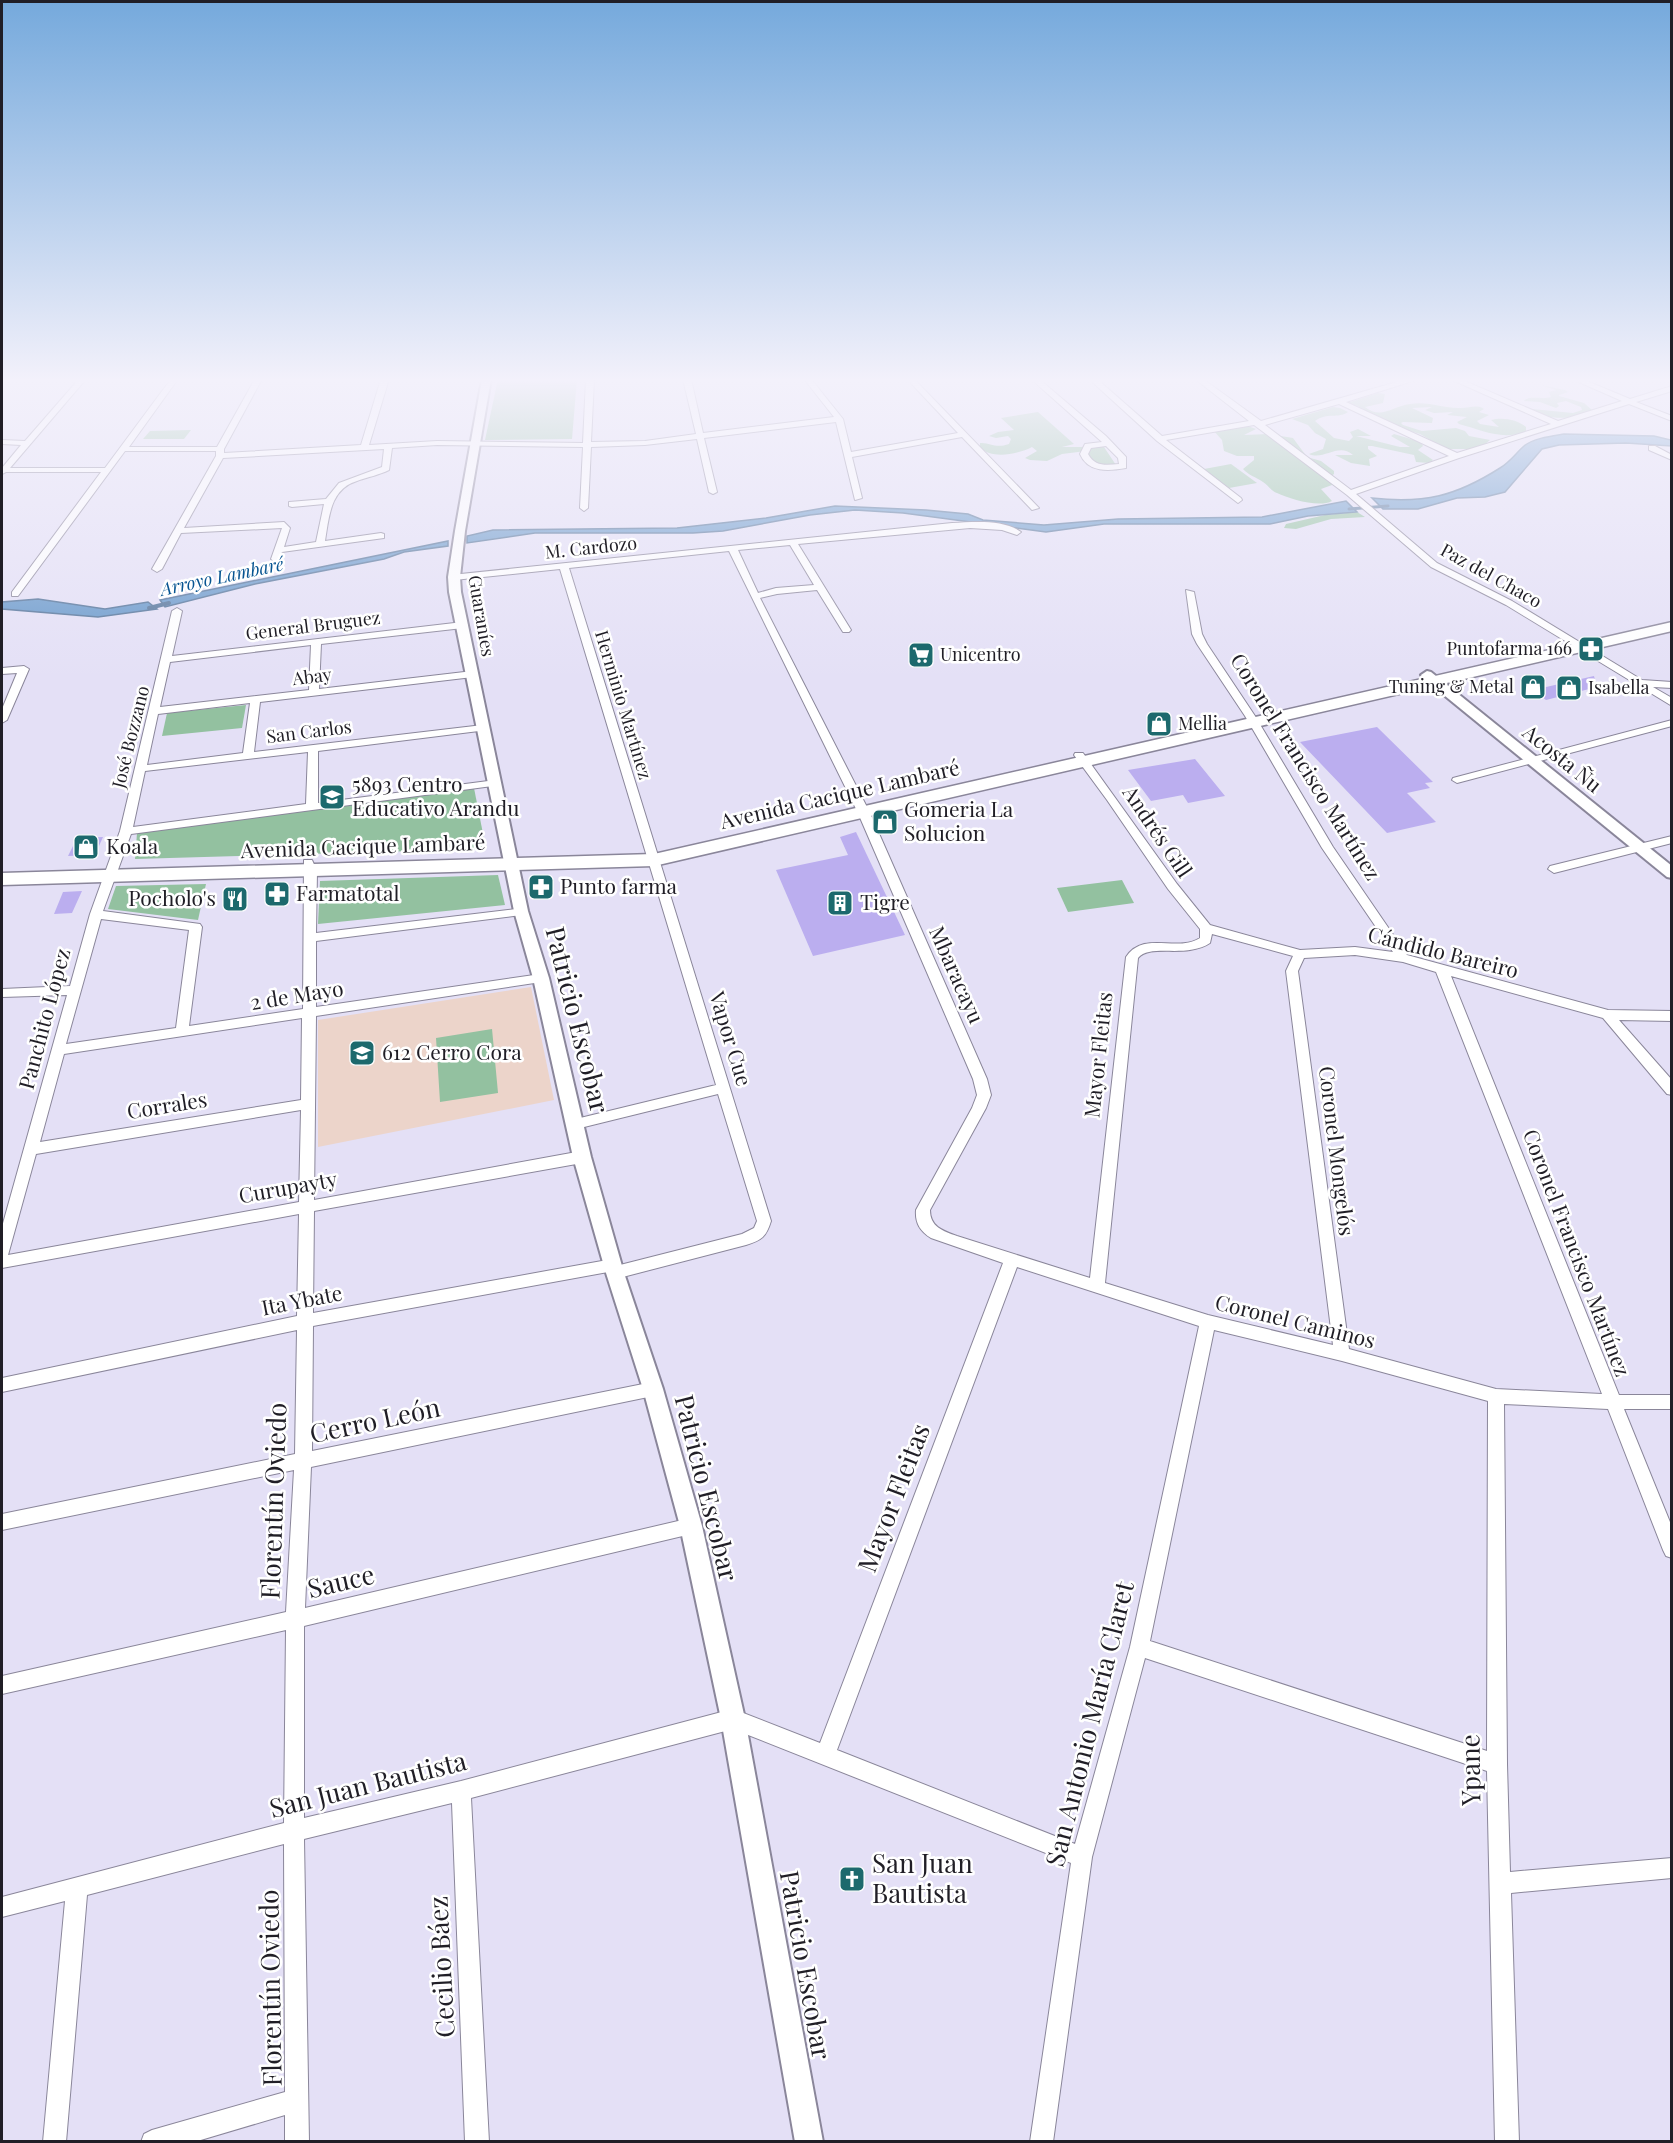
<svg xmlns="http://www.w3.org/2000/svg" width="1673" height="2143" viewBox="0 0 1673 2143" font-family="'Playfair Display',serif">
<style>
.education{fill:#ecd4ca}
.green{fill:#93c1a0}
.water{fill:#6898ca;stroke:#527399;stroke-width:1.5}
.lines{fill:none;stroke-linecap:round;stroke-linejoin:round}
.stream-far1{stroke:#527399;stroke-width:3}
.stream{stroke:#527399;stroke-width:4}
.building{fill:#bbaeef}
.minor-casing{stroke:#8a869a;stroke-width:2}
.tertiary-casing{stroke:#8a869a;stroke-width:4}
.primary-casing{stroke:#8a869a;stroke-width:3}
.minor{fill:#fff;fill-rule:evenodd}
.tertiary{fill:#fff;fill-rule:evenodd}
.primary{fill:#fff;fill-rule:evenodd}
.labels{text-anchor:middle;stroke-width:5;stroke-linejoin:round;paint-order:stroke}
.far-street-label{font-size:18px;fill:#201e26;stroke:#fff}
.far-water-label{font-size:18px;font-style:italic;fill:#075491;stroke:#fff}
.far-poi-label{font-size:18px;fill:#201e26;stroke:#fff;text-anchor:start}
.street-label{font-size:21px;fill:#201e26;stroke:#fff}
.poi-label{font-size:21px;fill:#201e26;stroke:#fff;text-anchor:start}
.near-street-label{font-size:26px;fill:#201e26;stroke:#fff}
.near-poi-label{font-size:26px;fill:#201e26;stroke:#fff;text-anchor:start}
</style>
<rect width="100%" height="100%" fill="#e4e0f6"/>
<path class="education" d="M 531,987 L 554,1100 L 318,1147 L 318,1020 Z"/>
<g class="green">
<path d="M 498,379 L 577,379 L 572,439 L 485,440 Z"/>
<path d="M 1541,385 L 1565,390 L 1568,392 L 1559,395 L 1559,396 L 1584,403 L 1592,410 C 1571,423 1543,418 1522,408 L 1573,413 L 1582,410 L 1581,407 L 1566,401 L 1557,403 L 1559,406 L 1556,408 L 1540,402 L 1524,401 C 1529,395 1543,400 1551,397 L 1549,392 L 1556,390 Z"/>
<path d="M 1378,393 L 1385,394 L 1383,403 L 1365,407 C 1381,420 1393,406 1410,404 C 1430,401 1444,409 1461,408 C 1470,408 1477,404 1484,409 L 1479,412 L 1489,415 L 1477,421 L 1480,424 L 1499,427 L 1491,420 C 1502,417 1517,419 1526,427 L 1526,432 C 1500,440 1485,431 1459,424 L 1457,422 L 1467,417 L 1447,415 L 1453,412 L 1434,413 L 1425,410 L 1432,407 L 1412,408 L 1433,418 L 1432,423 L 1403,422 L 1401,423 L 1403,425 L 1422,431 L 1456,428 L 1465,431 L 1469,436 L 1490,440 L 1484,445 L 1470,449 L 1446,449 L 1420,434 L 1390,425 L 1380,417 L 1368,414 L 1358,406 L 1347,403 Z"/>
<path d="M 1333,407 L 1340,408 L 1348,412 C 1338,419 1327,412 1315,421 L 1334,438 L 1349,441 L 1353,437 L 1350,432 L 1358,429 L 1371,436 L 1356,436 L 1400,447 L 1410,447 L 1391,436 L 1394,434 L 1421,442 L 1423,446 L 1418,450 L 1433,460 L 1429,463 L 1416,462 L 1414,455 L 1372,446 L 1368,446 L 1368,449 L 1377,456 L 1369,459 L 1370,466 L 1351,463 L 1335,455 L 1353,455 C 1338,442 1324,461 1309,454 L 1323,449 L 1326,439 L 1315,433 L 1308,425 L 1292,419 Z"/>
<path d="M 1038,412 L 1074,444 L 1062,447 L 1104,447 L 1116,465 L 1097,467 L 1086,451 L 1062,454 L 1047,461 L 1030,460 L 1025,458 L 1037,451 L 1032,447 C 1019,454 991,460 980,447 L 980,443 C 990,442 995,449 1009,444 L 1011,439 L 1008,436 L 996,438 L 989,436 L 998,432 L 1014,430 L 1001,418 Z"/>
<path d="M 1240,423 L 1256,429 L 1244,435 L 1269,434 L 1293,438 L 1307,457 L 1321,461 L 1334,471 L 1334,474 L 1330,477 L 1332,485 L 1321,489 L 1332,501 C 1319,508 1290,499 1277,493 C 1271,491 1268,485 1263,482 C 1256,477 1248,475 1243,469 L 1254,460 L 1254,456 L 1237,456 L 1224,451 L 1222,440 L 1213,430 L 1216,426 Z"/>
<path d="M 191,430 L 184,439 L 143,439 L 150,431 Z"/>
<path d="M 1231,464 L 1257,483 L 1229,488 L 1204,469 Z"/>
<path d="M 1357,512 L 1365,517 L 1331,519 L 1296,529 L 1284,528 L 1286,524 L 1325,515 Z"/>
<path d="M 246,705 L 242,728 L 162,736 L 167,713 Z"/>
<path d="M 474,788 L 486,849 L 135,859 L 137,833 Z"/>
<path d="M 498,875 L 505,905 L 318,924 L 320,881 Z"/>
<path d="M 1122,880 L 1134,903 L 1068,912 L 1057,888 Z"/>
<path d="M 206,884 L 198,920 L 108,909 L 116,886 Z"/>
<path d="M 492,1029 L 498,1093 L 440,1102 L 436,1038 Z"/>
</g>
<g class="water">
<path d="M 1564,434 L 1654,436 L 1671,440 L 1671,446 L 1626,443 L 1559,445 L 1542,449 L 1505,492 L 1485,497 L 1457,498 L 1418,509 L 1383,509 L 1372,498 C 1424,504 1456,496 1500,468 C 1510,462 1516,453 1524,446 C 1534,438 1552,436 1564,434 Z"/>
<path d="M 1346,501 L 1357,512 L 1308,516 L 1270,524 L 1104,524 L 1046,532 L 903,513 L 855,510 L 810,515 L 723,531 L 693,533 L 535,533 L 467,543 L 467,536 L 493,530 L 677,528 L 766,518 L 835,506 L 926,510 L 968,514 L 983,520 L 1044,525 L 1118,519 L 1262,517 Z"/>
<path d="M 448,541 L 448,546 L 404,552 L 384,559 L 255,584 L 165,607 L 160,600 Z"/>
<path d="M 38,599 L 105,609 L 148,602 L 157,609 L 98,617 L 2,609 L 2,602 Z"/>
</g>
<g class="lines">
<path class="stream-far1" d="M 1349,509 L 1388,506"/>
<path class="stream" d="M 149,608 L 169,603"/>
</g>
<g class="building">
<path d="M 1594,676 L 1597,687 L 1546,700 L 1533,690 Z"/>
<path d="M 1377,727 L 1433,782 L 1425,783 L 1430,788 L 1407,793 L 1436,822 L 1387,833 L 1300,742 Z"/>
<path d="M 1195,759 L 1225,796 L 1188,803 L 1183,795 L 1151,801 L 1128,770 Z"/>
<path d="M 856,832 L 905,935 L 813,956 L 776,870 L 848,855 L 840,837 Z"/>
<path d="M 103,837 L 95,855 L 68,856 L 77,838 Z"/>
<path d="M 82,891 L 72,913 L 54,914 L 63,892 Z"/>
</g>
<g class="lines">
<g class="minor-casing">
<g id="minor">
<path d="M 79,379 L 86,379 L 10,468 L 105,468 L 171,379 L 178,379 L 129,447 L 217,447 L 255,379 L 262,379 L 224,449 L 224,453 L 361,445 L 381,379 L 389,379 L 369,445 L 437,441 L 583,443 L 586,379 L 594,379 L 591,442 L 645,441 L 696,434 L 683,379 L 691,379 L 703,433 L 834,417 L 804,379 L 811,379 L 843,419 L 851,452 L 958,433 L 907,379 L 914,379 L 1039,508 L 1032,510 L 962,437 L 852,457 L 862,498 L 855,500 L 836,422 L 704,438 L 717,492 L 713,494 L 709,492 L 697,439 L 645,445 L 591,447 L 588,508 L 584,511 L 580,508 L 583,447 L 437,445 L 392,448 L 389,470 C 379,475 368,477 357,481 C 330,489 329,517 325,541 L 381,533 L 384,534 L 384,538 L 282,552 L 278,561 L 275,562 L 271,559 L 282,528 L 181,533 L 162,569 L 157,572 L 152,569 L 216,456 L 216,451 L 125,451 L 18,596 L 12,596 L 12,592 L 101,472 L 6,472 L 2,474 L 2,468 L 21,445 L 2,444 L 2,440 L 25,441 ZM 384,449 L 382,467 L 339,483 L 326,499 L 289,502 L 289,506 L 292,507 L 324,504 L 316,542 L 284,547 L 290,528 L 284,522 L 184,528 L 223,458 Z"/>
<path d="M 1031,379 L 1039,379 L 1106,436 L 1126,457 L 1126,468 C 1109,471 1088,473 1080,454 L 1085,444 L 1102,442 ZM 1106,446 L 1118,458 L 1119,464 C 1106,465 1095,467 1088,454 L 1091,448 Z"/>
<path d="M 1089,379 L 1097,379 L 1162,436 L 1249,421 L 1195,379 L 1203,379 L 1261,421 L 1407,379 L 1419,379 L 1346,402 L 1457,453 L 1551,424 L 1450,379 L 1460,379 L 1558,421 L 1622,401 L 1572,379 L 1582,379 L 1630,399 L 1672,386 L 1672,391 L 1636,402 L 1672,416 L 1672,421 L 1629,404 L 1459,458 L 1356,494 L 1437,563 L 1512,601 L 1642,680 L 1672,682 L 1672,688 L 1653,687 L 1672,698 L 1672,706 L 1506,605 L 1431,567 L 1347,495 L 1254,425 L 1166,440 L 1241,498 L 1242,500 L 1238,503 L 1157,441 ZM 1339,404 L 1449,456 L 1351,490 L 1265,425 Z"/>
<path d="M 1649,446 L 1655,446 L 1672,455 L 1672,460 L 1649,450 Z"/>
<path d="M 952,523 C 974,522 1003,519 1021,532 L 1017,535 L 1002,530 L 970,528 L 798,544 L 851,630 L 849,632 L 843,632 L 817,590 L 777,594 L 760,598 L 870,813 L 987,1079 L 991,1095 L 986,1108 L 930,1210 C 930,1227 943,1231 957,1236 L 1090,1278 L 1126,957 C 1144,930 1176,953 1200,938 L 1200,929 L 1168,889 L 1107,800 L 1074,755 L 1075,753 L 1083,753 L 1177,884 L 1210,925 L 1300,950 L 1355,947 L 1393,952 L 1322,848 L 1245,716 L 1197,644 L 1192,634 L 1186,590 L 1194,592 L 1202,634 L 1207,644 L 1255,716 L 1333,847 L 1407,955 L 1608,1010 L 1672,1011 L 1672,1021 L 1619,1020 L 1672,1080 L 1672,1095 L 1667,1094 L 1603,1018 L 1451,976 L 1619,1395 L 1672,1395 L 1672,1409 L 1624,1409 L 1672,1527 L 1672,1558 L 1666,1556 L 1663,1550 L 1608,1409 L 1504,1404 L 1507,1764 L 1510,1872 L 1672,1858 L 1672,1878 L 1511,1893 L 1519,2142 L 1495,2142 L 1487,1771 L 1145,1658 L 1092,1857 L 1053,2142 L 1030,2142 L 1071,1863 L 733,1729 L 471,1798 L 489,2142 L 465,2142 L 452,1803 L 304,1839 L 309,2142 L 285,2142 L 285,2115 L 194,2142 L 141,2142 L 144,2134 L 152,2130 L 285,2092 L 284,1844 L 87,1895 L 66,2142 L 43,2142 L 65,1901 L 2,1917 L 2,1897 L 284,1823 L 286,1630 L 2,1694 L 2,1676 L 286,1612 L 294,1470 L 2,1530 L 2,1514 L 295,1454 L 297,1330 L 2,1392 L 2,1378 L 297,1316 L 299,1214 L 2,1268 L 2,1227 L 67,995 L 2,997 L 2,989 L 70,986 L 90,914 L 120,831 L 172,611 L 177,608 L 182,611 L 172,656 L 463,622 L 468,625 L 463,628 L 321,644 L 319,689 L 473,671 L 478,674 L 473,677 L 260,702 L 254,752 L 483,725 L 488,728 L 487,730 L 318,751 L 318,803 L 496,780 L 501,783 L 500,785 L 131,834 L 103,911 L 200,924 L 202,927 L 189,1026 L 303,1009 L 304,860 L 312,860 L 317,871 L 316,933 L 525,908 L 527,911 L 525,914 L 521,915 L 316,941 L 316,1007 L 541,974 L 547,978 L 541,982 L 316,1016 L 314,1200 L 582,1151 L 587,1153 L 589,1157 L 587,1161 L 582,1163 L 314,1211 L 313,1313 L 613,1259 L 618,1261 L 620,1265 L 742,1234 L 754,1228 L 757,1221 L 718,1094 L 576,1129 L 571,1128 L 569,1124 L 571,1120 L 576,1119 L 716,1085 L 560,569 L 454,580 L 451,579 L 451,575 ZM 790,545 L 814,585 L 776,588 L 758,593 L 738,550 ZM 729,551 L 858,813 L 973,1079 L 977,1095 L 972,1108 L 916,1210 C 915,1223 920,1231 931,1238 L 1003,1263 L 820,1743 L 733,1709 L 461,1781 L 304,1818 L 304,1626 L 691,1534 L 697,1532 L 700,1526 L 697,1520 L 691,1518 L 305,1608 L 311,1467 L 653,1396 L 659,1394 L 661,1389 L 659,1384 L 653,1382 L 312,1451 L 313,1326 L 608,1272 L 610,1277 L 615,1279 L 746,1245 C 762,1240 766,1237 771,1221 L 569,568 ZM 311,645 L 309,690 L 160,707 L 170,662 ZM 250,703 L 243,753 L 147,765 L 158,714 ZM 308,752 L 306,804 L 133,827 L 145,771 ZM 101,919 L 189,930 L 176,1028 L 66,1044 ZM 1212,934 L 1293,956 L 1286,971 L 1333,1345 L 1208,1315 L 1105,1283 L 1138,958 C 1151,943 1186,959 1210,943 ZM 1355,955 L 1403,962 L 1436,972 L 1602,1394 L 1496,1389 L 1349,1349 L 1298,971 L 1304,958 ZM 302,1018 L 301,1100 L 40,1142 L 64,1054 ZM 301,1110 L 299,1202 L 8,1255 L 36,1154 ZM 1017,1267 L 1199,1326 L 1130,1647 L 1075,1844 L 837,1750 ZM 1214,1330 L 1342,1361 L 1488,1401 L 1487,1751 L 1150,1641 Z"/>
<path d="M 24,666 L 29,669 L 7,720 L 2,723 L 2,709 L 17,673 L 2,674 L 2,668 Z"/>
<path d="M 1672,720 L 1672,726 L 1457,783 L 1452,780 L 1453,778 Z"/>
<path d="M 1672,836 L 1672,843 L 1554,873 L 1548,869 L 1550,866 Z"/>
</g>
</g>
<g class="tertiary-casing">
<g id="tertiary">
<path d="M 482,379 L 491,379 L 465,531 L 460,577 L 461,592 L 528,911 L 549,978 L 591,1157 L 624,1273 L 663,1389 L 702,1526 L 745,1719 L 823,2142 L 795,2142 L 721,1719 L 680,1526 L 643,1389 L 606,1273 L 573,1157 L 533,978 L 514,911 L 449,592 L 448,577 L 455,531 Z"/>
<path d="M 1427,671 L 1431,672 L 1672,866 L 1672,878 L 1667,877 L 1423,678 L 1421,675 Z"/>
</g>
</g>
<g class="primary-casing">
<path id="primary" d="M 1672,622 L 1672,631 L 654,866 L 2,885 L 2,873 L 654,854 Z"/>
</g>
<use href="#minor" class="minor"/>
<use href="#tertiary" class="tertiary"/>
<use href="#primary" class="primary"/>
</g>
<linearGradient id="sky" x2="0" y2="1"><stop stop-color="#75a9dc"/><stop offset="0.56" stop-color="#f3f1fb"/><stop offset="1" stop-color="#f3f1fb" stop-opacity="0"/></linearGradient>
<rect width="1673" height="679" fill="url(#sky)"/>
<defs>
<g id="pharmacy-square" transform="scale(1.35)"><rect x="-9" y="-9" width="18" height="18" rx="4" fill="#1c696d" stroke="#fff"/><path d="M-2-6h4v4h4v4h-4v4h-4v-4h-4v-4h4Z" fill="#fff"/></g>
<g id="supermarket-square" transform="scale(1.35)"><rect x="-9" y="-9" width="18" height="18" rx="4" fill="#1c696d" stroke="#fff"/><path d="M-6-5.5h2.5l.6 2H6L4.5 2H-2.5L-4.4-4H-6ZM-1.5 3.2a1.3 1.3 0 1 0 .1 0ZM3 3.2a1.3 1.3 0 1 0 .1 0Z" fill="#fff"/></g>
<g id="shop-square" transform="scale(1.35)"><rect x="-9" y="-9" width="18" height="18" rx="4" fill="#1c696d" stroke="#fff"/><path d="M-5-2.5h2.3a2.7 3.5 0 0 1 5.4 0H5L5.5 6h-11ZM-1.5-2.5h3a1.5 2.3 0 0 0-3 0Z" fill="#fff"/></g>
<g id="school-square" transform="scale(1.35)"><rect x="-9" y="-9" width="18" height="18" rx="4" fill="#1c696d" stroke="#fff"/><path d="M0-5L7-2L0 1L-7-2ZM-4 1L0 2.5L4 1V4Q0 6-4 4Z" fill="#fff"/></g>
<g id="restaurant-square" transform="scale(1.35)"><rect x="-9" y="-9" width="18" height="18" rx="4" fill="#1c696d" stroke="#fff"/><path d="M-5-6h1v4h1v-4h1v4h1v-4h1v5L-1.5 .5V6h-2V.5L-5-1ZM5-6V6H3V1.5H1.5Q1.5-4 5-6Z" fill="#fff"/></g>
<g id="building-square" transform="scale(1.35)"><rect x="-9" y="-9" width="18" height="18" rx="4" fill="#1c696d" stroke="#fff"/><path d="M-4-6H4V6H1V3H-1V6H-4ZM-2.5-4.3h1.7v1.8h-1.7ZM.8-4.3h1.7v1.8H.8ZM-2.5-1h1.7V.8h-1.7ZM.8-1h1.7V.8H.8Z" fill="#fff"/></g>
<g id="church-square" transform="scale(1.35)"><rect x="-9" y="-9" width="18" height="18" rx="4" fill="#1c696d" stroke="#fff"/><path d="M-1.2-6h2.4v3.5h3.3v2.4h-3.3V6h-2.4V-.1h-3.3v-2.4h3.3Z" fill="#fff"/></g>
</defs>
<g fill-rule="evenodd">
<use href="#pharmacy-square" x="1591" y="649"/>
<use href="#supermarket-square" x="921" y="655"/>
<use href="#shop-square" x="1533" y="687"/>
<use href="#shop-square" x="1569" y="688"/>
<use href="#shop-square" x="1159" y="724"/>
<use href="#school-square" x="332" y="797"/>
<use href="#shop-square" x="885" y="822"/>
<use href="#shop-square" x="86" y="847"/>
<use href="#pharmacy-square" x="541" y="887"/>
<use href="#pharmacy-square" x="277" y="894"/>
<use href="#restaurant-square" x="235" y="899"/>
<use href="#building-square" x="840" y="903"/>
<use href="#school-square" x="362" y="1053"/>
<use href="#church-square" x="852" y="1879"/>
</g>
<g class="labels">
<g class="far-street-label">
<text transform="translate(591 548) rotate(-6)" y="6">M. Cardozo</text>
<text transform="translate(1491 576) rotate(29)" y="6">Paz del Chaco</text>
<text transform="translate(481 616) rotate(80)" y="6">Guaraníes</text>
<text transform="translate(313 626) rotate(-7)" y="6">General Bruguez</text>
<text transform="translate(312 677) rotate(-7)" y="6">Abay</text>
<text transform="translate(623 705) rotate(73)" y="6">Herminio Martínez</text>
<text transform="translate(309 732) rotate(-7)" y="6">San Carlos</text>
<text transform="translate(131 737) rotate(-76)" y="6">José Bozzano</text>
</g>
<g class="far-water-label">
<text transform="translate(222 577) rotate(-12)" y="6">Arroyo Lambaré</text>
</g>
<g class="far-poi-label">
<text x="1572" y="655" text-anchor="end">Puntofarma 166</text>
<text x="940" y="661">Unicentro</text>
<text x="1514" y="693" text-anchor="end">Tuning &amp; Metal</text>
<text x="1588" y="694">Isabella</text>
<text x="1178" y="730">Mellia</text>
</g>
<g class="street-label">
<text transform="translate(1562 759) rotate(39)" y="7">Acosta Ñu</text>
<text transform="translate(1305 767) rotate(58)" y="7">Coronel Francisco Martínez</text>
<text transform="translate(840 795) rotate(-13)" y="7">Avenida Cacique Lambaré</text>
<text transform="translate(1157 832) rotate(56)" y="7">Andrés Gill</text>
<text transform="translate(363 847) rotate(-2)" y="7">Avenida Cacique Lambaré</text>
<text transform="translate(1443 953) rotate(14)" y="7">Cándido Bareiro</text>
<text transform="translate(956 975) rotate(66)" y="7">Mbaracayu</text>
<text transform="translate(297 996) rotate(-9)" y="7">2 de Mayo</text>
<text transform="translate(45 1019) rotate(-75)" y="7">Panchito López</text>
<text transform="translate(730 1039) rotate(73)" y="7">Vapor Cue</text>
<text transform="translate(1099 1055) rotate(-84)" y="7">Mayor Fleitas</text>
<text transform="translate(167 1106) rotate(-9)" y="7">Corrales</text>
<text transform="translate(1336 1151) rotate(83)" y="7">Coronel Mongelós</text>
<text transform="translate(288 1188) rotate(-10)" y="7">Curupayty</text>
<text transform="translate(1576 1253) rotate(69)" y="7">Coronel Francisco Martínez</text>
<text transform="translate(302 1301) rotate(-11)" y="7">Ita Ybate</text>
<text transform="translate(1295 1322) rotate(14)" y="7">Coronel Caminos</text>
</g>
<g class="poi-label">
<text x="352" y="792">5893 Centro<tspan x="352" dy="24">Educativo Arandu</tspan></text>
<text x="904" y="817">Gomeria La<tspan x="904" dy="24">Solucion</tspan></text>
<text x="106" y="854">Koala</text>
<text x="560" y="894">Punto farma</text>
<text x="296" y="901">Farmatotal</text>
<text x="216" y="906" text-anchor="end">Pocholo's</text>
<text x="860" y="910">Tigre</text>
<text x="382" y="1060">612 Cerro Cora</text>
</g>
<g class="near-street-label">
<text transform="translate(577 1020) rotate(76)" y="9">Patricio Escobar</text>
<text transform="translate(375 1421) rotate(-12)" y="9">Cerro León</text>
<text transform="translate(706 1488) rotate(76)" y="9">Patricio Escobar</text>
<text transform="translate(894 1498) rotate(-69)" y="9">Mayor Fleitas</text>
<text transform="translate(274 1501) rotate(-88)" y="9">Florentín Oviedo</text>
<text transform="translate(341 1582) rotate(-13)" y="9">Sauce</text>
<text transform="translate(1090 1724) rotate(-76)" y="9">San Antonio María Claret</text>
<text transform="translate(1471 1770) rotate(-91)" y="9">Ypane</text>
<text transform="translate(368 1785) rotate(-14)" y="9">San Juan Bautista</text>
<text transform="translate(805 1965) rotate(80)" y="9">Patricio Escobar</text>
<text transform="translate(442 1967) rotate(-93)" y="9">Cecilio Báez</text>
<text transform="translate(271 1988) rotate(-91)" y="9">Florentín Oviedo</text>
</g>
<g class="near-poi-label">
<text x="872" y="1873">San Juan<tspan x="872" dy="30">Bautista</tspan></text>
</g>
</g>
<rect width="1673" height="2143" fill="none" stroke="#201e26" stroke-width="6"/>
</svg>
